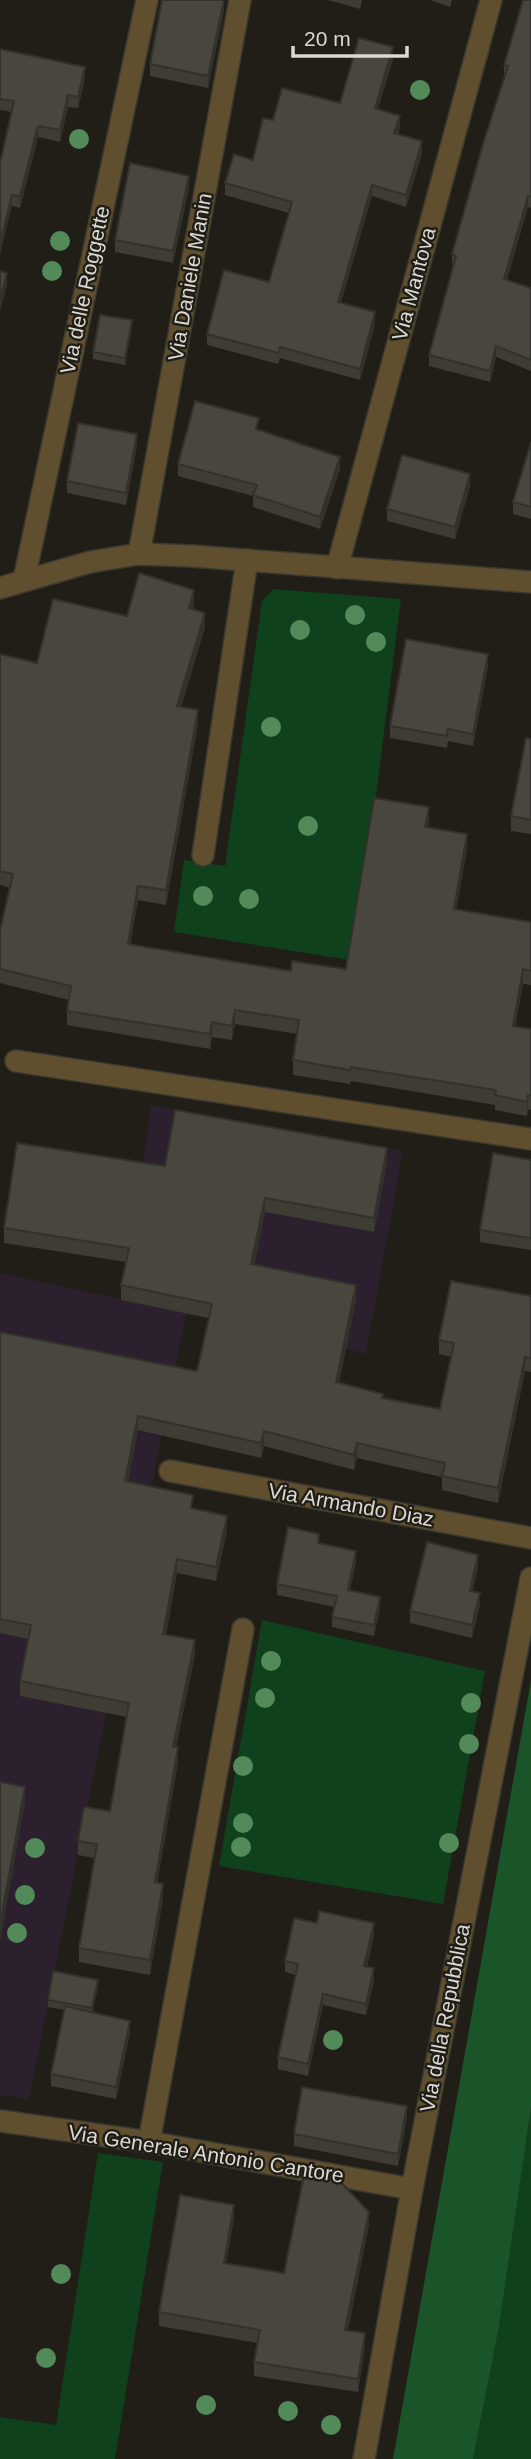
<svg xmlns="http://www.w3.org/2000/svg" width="531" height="2459" viewBox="0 0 531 2459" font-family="Arial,sans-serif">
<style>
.industrial{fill:#2c202e}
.green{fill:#0f411d}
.forest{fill:#1a552a}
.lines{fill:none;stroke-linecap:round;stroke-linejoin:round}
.minor-casing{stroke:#3a3830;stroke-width:24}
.minor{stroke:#604f2e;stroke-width:21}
.tree{fill:#538a5a}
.wall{fill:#3f3c34}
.shaded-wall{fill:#33312b}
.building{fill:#49463d;stroke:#33312b;stroke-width:2}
.labels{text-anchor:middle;stroke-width:5;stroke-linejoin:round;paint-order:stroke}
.street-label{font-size:21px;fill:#dbd9d3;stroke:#201e16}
</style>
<rect width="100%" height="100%" fill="#201e16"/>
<path class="industrial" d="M 151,1105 L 403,1151 L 366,1354 L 280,1332 L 186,1314 L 29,2099 L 0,2095 L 0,1273 L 121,1299 L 131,1255 Z"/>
<g class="green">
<path d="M 273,589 L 401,599 L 374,812 L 350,960 L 174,932 L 184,860 L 225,866 L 262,601 Z"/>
<path d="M 262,1620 L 485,1671 L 443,1904 L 219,1866 Z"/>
<path d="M 531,2108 L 531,2459 L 473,2459 L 499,2327 Z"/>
<path d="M 98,2153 L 163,2162 L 115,2459 L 0,2459 L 0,2417 L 56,2425 Z"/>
</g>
<path class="forest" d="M 531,1680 L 531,2108 L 499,2327 L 473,2459 L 393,2459 Z"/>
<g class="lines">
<g class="minor-casing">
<g id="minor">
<path d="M 139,554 L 240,0"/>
<path d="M 337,568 L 491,0"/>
<path d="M 24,580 L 147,0"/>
<path d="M 0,588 L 90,562 L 139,554 L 192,556 L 531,582"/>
<path d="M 203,855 L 247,560"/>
<path d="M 16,1061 L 531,1139"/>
<path d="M 170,1471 L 531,1538"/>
<path d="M 0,2121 L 149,2142 L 412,2189"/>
<path d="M 149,2142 L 243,1629"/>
<path d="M 364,2459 L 412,2189 L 531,1578"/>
</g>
</g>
<use href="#minor" class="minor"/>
</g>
<g class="tree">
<circle cx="420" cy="90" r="10"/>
<circle cx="79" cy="139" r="10"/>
<circle cx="60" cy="241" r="10"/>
<circle cx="52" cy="271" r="10"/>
<circle cx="355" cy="615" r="10"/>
<circle cx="300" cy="630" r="10"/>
<circle cx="376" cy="642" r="10"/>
<circle cx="271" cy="727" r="10"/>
<circle cx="308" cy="826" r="10"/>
<circle cx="203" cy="896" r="10"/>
<circle cx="249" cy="899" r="10"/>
<circle cx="271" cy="1661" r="10"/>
<circle cx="265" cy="1698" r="10"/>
<circle cx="471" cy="1703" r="10"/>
<circle cx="469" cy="1744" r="10"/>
<circle cx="243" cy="1766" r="10"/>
<circle cx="243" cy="1823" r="10"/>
<circle cx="449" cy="1843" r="10"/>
<circle cx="241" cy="1847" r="10"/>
<circle cx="35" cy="1848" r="10"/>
<circle cx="25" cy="1895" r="10"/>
<circle cx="17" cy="1933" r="10"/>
<circle cx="333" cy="2040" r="10"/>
<circle cx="61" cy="2274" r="10"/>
<circle cx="46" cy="2358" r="10"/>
<circle cx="206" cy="2405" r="10"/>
<circle cx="288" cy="2411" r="10"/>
<circle cx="331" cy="2425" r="10"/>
</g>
<g class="wall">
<path d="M 328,0 L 362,0 L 360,9 Z"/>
<path d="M 430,0 L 452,0 L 450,7 Z"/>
<path d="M 531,0 L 531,208 L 528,207 L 507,280 L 531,288 L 531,371 L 496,357 L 490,382 L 429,366 L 429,355 L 453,266 L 452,266 L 452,254 L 505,76 L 504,76 L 504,65 Z"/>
<path d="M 224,10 L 208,88 L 150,76 L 150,64 Z"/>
<path d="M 0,49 L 85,79 L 78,108 L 68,107 L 60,142 L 38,137 L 20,208 L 12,206 L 1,159 L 12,112 L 0,110 Z"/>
<path d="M 393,59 L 378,109 L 400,127 L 398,134 L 422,153 L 406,207 L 372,196 L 341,302 L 375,324 L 360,380 L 280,358 L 278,364 L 207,345 L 207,334 L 269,282 L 289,213 L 225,195 L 225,183 L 253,160 L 273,120 L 340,103 Z"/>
<path d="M 189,188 L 173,263 L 115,252 L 115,240 Z"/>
<path d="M 132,327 L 125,365 L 93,359 L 93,352 Z"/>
<path d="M 259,430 L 340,469 L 320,529 L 253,507 L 253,496 L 178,476 L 178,464 Z"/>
<path d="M 531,442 L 531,519 L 513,514 L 513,502 Z"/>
<path d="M 137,446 L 126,505 L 67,493 L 67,481 Z"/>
<path d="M 470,486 L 455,539 L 387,521 L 387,509 Z"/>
<path d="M 194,604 L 193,609 L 205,627 L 181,707 L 198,724 L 166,905 L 138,900 L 130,945 L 291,971 L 346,969 L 429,821 L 428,828 L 467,849 L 456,910 L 531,922 L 531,985 L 523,984 L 515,1026 L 531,1029 L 531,1110 L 528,1109 L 527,1116 L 495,1110 L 495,1105 L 351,1081 L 350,1084 L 293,1075 L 293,1060 L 297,1034 L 235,1024 L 232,1040 L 212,1037 L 210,1049 L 67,1025 L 67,1011 L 69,1000 L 0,983 L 0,930 L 10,888 L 0,885 L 0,654 L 37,663 L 127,616 Z"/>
<path d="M 488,666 L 473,746 L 448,741 L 447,748 L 390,738 L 390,726 Z"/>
<path d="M 531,739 L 531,834 L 511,831 L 511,816 Z"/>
<path d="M 531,1160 L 531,1250 L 480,1242 L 480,1230 Z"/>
<path d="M 387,1162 L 374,1232 L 265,1212 L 254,1265 L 356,1300 L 339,1383 L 383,1398 L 440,1409 L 451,1357 L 439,1354 L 439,1340 L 531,1296 L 531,1372 L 525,1371 L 498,1503 L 442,1490 L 442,1477 L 357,1458 L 354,1470 L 264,1446 L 261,1458 L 138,1430 L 128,1482 L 193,1509 L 227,1531 L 216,1581 L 177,1573 L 166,1635 L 195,1655 L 176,1747 L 178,1762 L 157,1883 L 163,1898 L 150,1975 L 79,1962 L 79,1948 L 94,1858 L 78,1855 L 78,1841 L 110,1811 L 127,1717 L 20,1696 L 20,1681 L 29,1639 L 0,1633 L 0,1332 L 197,1371 L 209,1318 L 121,1300 L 121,1285 L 126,1262 L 4,1243 L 4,1228 L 165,1166 Z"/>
<path d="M 319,1543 L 356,1562 L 350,1590 L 380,1608 L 374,1636 L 332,1627 L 332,1617 L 335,1607 L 277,1595 L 277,1584 Z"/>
<path d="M 478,1567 L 472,1591 L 480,1605 L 472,1638 L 410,1623 L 410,1611 Z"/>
<path d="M 374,1935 L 367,1967 L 374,1980 L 366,2015 L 323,2005 L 308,2076 L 278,2069 L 278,2057 L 296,1975 L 285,1972 L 285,1961 Z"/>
<path d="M 98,1987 L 92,2012 L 130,2033 L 116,2099 L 51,2086 L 51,2074 L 65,2010 L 48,2007 L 48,2000 Z"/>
<path d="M 407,2118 L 398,2166 L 294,2146 L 294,2134 Z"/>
<path d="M 234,2218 L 226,2263 L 284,2273 L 369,2225 L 348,2330 L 365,2346 L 358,2392 L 254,2376 L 254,2362 L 257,2343 L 159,2326 L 159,2312 Z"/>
</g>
<g class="shaded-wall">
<path d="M 224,0 L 224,10 L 208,88 L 208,76 Z"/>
<path d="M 393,47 L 393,59 L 375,119 L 375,108 Z"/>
<path d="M 85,67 L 85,79 L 78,108 L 78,97 Z"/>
<path d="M 68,95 L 68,107 L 60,142 L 60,130 Z"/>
<path d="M 400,116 L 400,127 L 394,145 L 394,133 Z"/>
<path d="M 38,126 L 38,137 L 20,208 L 20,196 Z"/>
<path d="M 422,141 L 422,153 L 406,207 L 406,195 Z"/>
<path d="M 189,176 L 189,188 L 173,263 L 173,251 Z"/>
<path d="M 372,185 L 372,196 L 338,313 L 338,302 Z"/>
<path d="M 12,195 L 12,206 L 0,255 L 0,244 Z"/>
<path d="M 528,196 L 528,207 L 504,290 L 504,279 Z"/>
<path d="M 7,273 L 7,284 L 0,312 L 0,300 Z"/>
<path d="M 375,312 L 375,324 L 360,380 L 360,369 Z"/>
<path d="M 132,320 L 132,327 L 125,365 L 125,358 Z"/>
<path d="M 496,346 L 496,357 L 490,382 L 490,371 Z"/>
<path d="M 137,434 L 137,446 L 126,505 L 126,493 Z"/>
<path d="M 340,457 L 340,469 L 320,529 L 320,517 Z"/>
<path d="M 470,474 L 470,486 L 455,539 L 455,527 Z"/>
<path d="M 194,590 L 194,604 L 189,622 L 189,608 Z"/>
<path d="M 205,613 L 205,627 L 177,721 L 177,706 Z"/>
<path d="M 488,654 L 488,666 L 473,746 L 473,734 Z"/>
<path d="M 198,710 L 198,724 L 166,905 L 166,890 Z"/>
<path d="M 429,807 L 429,821 L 425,842 L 425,827 Z"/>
<path d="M 467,834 L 467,849 L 454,924 L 454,909 Z"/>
<path d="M 138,886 L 138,900 L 128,959 L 128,944 Z"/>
<path d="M 523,969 L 523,984 L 513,1040 L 513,1026 Z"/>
<path d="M 235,1010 L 235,1024 L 232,1040 L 232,1026 Z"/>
<path d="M 212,1022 L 212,1037 L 210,1049 L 210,1034 Z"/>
<path d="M 528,1095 L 528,1109 L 527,1116 L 527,1102 Z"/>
<path d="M 387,1148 L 387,1162 L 374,1232 L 374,1218 Z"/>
<path d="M 265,1198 L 265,1212 L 251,1279 L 251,1264 Z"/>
<path d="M 356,1285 L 356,1300 L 336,1396 L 336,1382 Z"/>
<path d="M 525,1357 L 525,1371 L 498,1503 L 498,1488 Z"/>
<path d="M 138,1416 L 138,1430 L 125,1496 L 125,1481 Z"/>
<path d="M 264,1431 L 264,1446 L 261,1458 L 261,1443 Z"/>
<path d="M 357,1443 L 357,1458 L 354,1470 L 354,1455 Z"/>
<path d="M 227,1516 L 227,1531 L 216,1581 L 216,1567 Z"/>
<path d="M 356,1551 L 356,1562 L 348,1601 L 348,1590 Z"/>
<path d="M 478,1555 L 478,1567 L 470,1603 L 470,1591 Z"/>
<path d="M 177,1559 L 177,1573 L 163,1649 L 163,1634 Z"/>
<path d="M 480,1593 L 480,1605 L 472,1638 L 472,1625 Z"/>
<path d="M 380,1597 L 380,1608 L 374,1636 L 374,1625 Z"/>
<path d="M 195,1640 L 195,1655 L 173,1761 L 173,1747 Z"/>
<path d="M 178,1747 L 178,1762 L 155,1897 L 155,1882 Z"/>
<path d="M 25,1787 L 25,1803 L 0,1942 L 0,1925 Z"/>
<path d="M 163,1884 L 163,1898 L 150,1975 L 150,1960 Z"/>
<path d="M 374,1923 L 374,1935 L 364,1978 L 364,1966 Z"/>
<path d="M 374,1968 L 374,1980 L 366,2015 L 366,2004 Z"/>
<path d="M 98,1980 L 98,1987 L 92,2015 L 92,2008 Z"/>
<path d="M 323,1994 L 323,2005 L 308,2076 L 308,2064 Z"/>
<path d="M 130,2021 L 130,2033 L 116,2099 L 116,2087 Z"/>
<path d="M 407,2106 L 407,2118 L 398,2166 L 398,2154 Z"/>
<path d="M 234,2205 L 234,2218 L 224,2276 L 224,2263 Z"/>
<path d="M 369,2212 L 369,2225 L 345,2343 L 345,2330 Z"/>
<path d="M 365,2333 L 365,2346 L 358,2392 L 358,2379 Z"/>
</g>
<g class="building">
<path d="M 162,0 L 224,0 L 208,76 L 150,64 Z"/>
<path d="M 523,0 L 531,0 L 531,197 L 528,196 L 504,279 L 531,288 L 531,360 L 496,346 L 490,371 L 429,355 L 456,256 L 452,254 L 483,144 L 508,66 L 504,65 Z"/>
<path d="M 359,38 L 393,47 L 375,108 L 400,116 L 394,133 L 422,141 L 406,195 L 372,185 L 338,302 L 375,312 L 360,369 L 280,347 L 278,353 L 207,334 L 224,270 L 269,282 L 292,202 L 225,183 L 234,154 L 253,160 L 263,118 L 273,120 L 282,88 L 340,103 Z"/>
<path d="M 0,49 L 85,67 L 78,97 L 68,95 L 60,130 L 38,126 L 20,196 L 12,195 L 0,244 L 0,159 L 1,159 L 14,101 L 0,99 Z"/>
<path d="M 130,163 L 189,176 L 173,251 L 115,240 Z"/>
<path d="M 0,271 L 7,273 L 0,300 Z"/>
<path d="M 100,315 L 132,320 L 125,358 L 93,352 Z"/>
<path d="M 195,401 L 259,418 L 256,429 L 340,457 L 320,517 L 253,495 L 257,485 L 178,464 Z"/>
<path d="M 78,423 L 137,434 L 126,493 L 67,481 Z"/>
<path d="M 531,442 L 531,507 L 513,502 Z"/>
<path d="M 402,455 L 470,474 L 455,527 L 387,509 Z"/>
<path d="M 139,573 L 194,590 L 189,608 L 205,613 L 177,706 L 198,710 L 166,890 L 138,886 L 128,944 L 291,971 L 292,961 L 346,969 L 374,798 L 429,807 L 425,827 L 467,834 L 454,909 L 531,922 L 531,971 L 523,969 L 513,1026 L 531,1029 L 531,1095 L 528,1095 L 527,1102 L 495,1095 L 496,1090 L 351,1067 L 350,1070 L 293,1060 L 299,1020 L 235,1010 L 232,1026 L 212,1022 L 210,1034 L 67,1011 L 71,986 L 0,969 L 0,930 L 13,874 L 0,871 L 0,654 L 37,663 L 53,599 L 127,616 Z"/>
<path d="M 406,639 L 488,654 L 473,734 L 448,729 L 447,736 L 390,726 Z"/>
<path d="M 526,738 L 531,739 L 531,820 L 511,816 Z"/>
<path d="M 175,1110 L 387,1148 L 374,1218 L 265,1198 L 251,1264 L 356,1285 L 336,1382 L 383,1394 L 382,1398 L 440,1409 L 454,1343 L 439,1340 L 451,1281 L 531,1296 L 531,1358 L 525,1357 L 498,1488 L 442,1476 L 445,1463 L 357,1443 L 354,1455 L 264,1431 L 261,1443 L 138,1416 L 125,1481 L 193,1495 L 191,1508 L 227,1516 L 216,1567 L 177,1559 L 163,1634 L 195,1640 L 173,1747 L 178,1747 L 155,1882 L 163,1884 L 150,1960 L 79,1948 L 97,1844 L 78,1841 L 84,1807 L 110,1811 L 129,1703 L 20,1681 L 31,1625 L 0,1619 L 0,1332 L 197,1371 L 212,1304 L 121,1285 L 129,1248 L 4,1228 L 17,1143 L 165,1166 Z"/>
<path d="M 493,1153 L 531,1160 L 531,1238 L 480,1230 Z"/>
<path d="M 288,1527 L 319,1534 L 318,1543 L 356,1551 L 348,1590 L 380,1597 L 374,1625 L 332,1617 L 337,1596 L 277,1584 Z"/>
<path d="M 427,1542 L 478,1555 L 470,1591 L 480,1593 L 472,1625 L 410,1611 Z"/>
<path d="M 0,1782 L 25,1787 L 0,1925 Z"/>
<path d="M 319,1911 L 374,1923 L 364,1966 L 374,1968 L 366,2004 L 323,1994 L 308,2064 L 278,2057 L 298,1964 L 285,1961 L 294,1918 L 317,1923 Z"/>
<path d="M 53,1971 L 98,1980 L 92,2008 L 48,2000 Z"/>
<path d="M 65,2006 L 130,2021 L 116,2087 L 51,2074 Z"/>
<path d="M 302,2087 L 407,2106 L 398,2154 L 294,2134 Z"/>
<path d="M 305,2170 L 334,2175 L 369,2212 L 345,2330 L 365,2333 L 358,2379 L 254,2362 L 260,2330 L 159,2312 L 180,2195 L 234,2205 L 224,2263 L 284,2273 Z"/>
</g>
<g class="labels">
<g class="street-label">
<text transform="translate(190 277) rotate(-80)" y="7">Via Daniele Manin</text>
<text transform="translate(414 284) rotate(-75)" y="7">Via Mantova</text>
<text transform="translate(85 290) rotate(-78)" y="7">Via delle Roggette</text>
<text transform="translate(351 1505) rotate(10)" y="7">Via Armando Diaz</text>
<text transform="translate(445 2018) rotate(-79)" y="7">Via della Repubblica</text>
<text transform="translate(206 2154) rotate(9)" y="7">Via Generale Antonio Cantore</text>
</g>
</g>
<path d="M293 46v10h114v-10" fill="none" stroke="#dbd9d3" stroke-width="3.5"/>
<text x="304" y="46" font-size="21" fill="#dbd9d3" stroke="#201e16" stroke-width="5" paint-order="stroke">20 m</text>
</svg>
